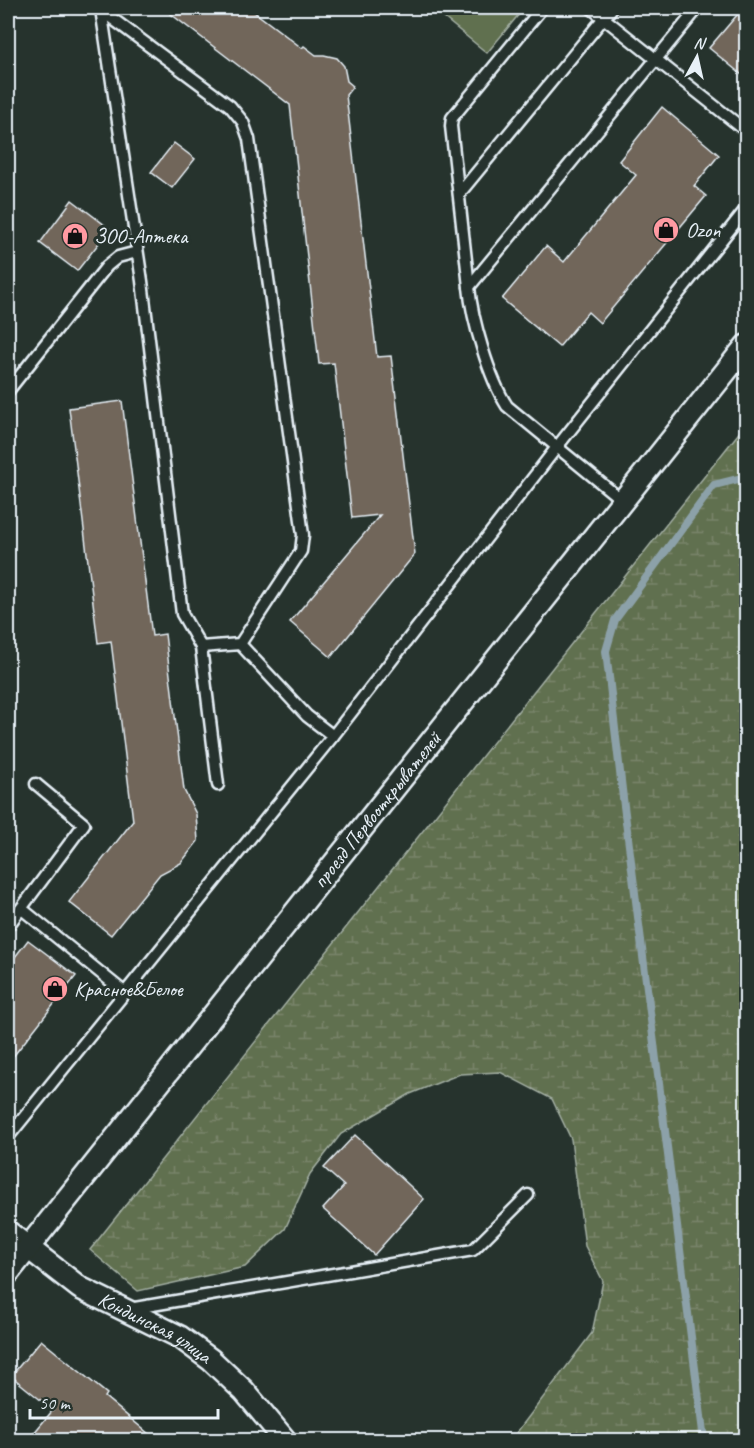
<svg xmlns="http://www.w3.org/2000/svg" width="754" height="1448" viewBox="0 0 754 1448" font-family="Caveat,sans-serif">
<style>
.wetland{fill:url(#wetland-marsh);stroke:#a4b0a4;stroke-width:1.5}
.park{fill:#616f50;stroke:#a4b0a4;stroke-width:1.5}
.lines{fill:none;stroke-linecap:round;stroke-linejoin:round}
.stream{stroke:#8ca1a9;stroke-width:8}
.building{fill:#71665a;stroke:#e8f1f8;stroke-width:1.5}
.service-casing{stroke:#e8f1f8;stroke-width:15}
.minor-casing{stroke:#e8f1f8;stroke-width:26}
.service{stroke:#26332d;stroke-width:10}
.minor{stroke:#26332d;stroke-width:21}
.labels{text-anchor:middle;stroke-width:6;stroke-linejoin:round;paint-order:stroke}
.poi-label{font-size:21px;fill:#e8f1f8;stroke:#26332d;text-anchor:start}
.street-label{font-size:21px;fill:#e8f1f8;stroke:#26332d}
</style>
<defs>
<pattern id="wetland-marsh" width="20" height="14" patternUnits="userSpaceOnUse" patternTransform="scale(1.5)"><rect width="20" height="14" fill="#616f50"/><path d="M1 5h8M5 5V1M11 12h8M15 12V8" fill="none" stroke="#78846a"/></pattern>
</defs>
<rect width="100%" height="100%" fill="#26332d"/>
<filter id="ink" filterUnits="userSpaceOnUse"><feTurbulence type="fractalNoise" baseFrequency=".0167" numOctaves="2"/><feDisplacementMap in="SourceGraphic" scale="12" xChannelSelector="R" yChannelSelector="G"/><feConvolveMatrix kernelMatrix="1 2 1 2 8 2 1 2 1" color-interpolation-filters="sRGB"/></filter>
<g filter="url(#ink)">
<path class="wetland" d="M 746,424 L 746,1440 L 511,1440 L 592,1333 L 603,1281 L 585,1246 L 571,1139 L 552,1099 L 500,1072 L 460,1074 L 410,1094 L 341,1134 L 310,1174 L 285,1229 L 245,1267 L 138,1291 L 90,1250 Z"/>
<path class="park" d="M 432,8 L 514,8 L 520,13 L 487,53 Z"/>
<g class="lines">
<path class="stream" d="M 704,1440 L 623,798 L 606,651 L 615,620 L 714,485 L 746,477"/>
</g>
<g class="building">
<path d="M 163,8 L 249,8 L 302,48 L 304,46 L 316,55 L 324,55 L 337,58 L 344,66 L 347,81 L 353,86 L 346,95 L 377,357 L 391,356 L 415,554 L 331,657 L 290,622 L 380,515 L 352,518 L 334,363 L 319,364 L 290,105 Z"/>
<path d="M 743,8 L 747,8 L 747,79 L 709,48 Z"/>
<path d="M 662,107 L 719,155 L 694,186 L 706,196 L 600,323 L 588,312 L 559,347 L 502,299 L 546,246 L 564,262 L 636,175 L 619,161 Z"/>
<path d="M 174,143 L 195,159 L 172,188 L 151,172 Z"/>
<path d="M 72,200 L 110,229 L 77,271 L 40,243 Z"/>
<path d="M 122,401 L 152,636 L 165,634 L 184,790 L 196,814 L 198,841 L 181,863 L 160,874 L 111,935 L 69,902 L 133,821 L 111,641 L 98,643 L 69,408 Z"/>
<path d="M 28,940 L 76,976 L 8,1063 L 8,966 Z"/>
<path d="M 355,1135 L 424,1199 L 374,1255 L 323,1209 L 344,1186 L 324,1168 Z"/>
<path d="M 41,1340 L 107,1394 L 105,1397 L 156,1440 L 28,1440 L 53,1410 L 11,1376 Z"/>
</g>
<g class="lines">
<g class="service-casing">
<g id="service">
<path d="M 98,8 L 230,106 L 243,122 L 249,139 L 303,535 L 301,551 L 240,644"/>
<path d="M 591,8 L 746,131"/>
<path d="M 101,9 L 142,281 L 182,614 L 201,647 L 240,644"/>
<path d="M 459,194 L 612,8"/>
<path d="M 469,287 L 451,126 L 452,118 L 542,8"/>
<path d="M 8,391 L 107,266 L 118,257 L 137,252"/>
<path d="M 623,501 L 507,406 C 489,378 472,320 469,287 L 698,8"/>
<path d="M 240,644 L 307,716 L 333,736"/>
<path d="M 201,647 L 218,785"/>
<path d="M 22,909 L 124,992"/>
<path d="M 8,926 L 84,824 L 36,784"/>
<path d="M 8,1137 L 333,736 L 557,447 L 746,209"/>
<path d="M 129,1309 L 473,1250 L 528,1195"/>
</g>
</g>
<g class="minor-casing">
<g id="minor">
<path id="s1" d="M 8,1232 L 80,1288 L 180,1337 L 211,1360 L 244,1391 L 285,1440"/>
<path id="s2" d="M 8,1273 L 746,346"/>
</g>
</g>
<use href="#service" class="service"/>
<use href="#minor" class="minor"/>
</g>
</g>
<defs>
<g id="shop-disc" transform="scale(1.35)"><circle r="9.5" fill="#ff9aa2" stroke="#26332d"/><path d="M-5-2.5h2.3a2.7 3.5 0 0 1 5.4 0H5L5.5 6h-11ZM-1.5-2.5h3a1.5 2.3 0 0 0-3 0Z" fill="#111"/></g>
</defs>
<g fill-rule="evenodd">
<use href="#shop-disc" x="666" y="230"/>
<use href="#shop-disc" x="75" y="236"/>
<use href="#shop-disc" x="55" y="989"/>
</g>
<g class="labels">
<g class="poi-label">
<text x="686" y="237">Ozon</text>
<text x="94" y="243">ЗОО-Аптека</text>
<text x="74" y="996">Красное&amp;Белое</text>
</g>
<g class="street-label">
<text dy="7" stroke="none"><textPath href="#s2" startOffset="592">проезд Первооткрывателей</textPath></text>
<text dy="7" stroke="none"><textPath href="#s1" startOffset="176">Кондинская улица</textPath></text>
</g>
</g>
<rect width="754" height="1448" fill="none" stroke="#26332d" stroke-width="30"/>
<rect x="15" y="15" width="724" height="1418" fill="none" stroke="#e8f1f8" stroke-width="2" filter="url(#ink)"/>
<g transform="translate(697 57) rotate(8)" stroke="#26332d" stroke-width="4.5" paint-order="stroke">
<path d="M0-4.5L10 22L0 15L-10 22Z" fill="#e8f1f8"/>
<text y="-9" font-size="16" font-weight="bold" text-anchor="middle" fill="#e8f1f8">N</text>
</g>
<path d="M30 1409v9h188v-9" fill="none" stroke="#e8f1f8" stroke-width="3"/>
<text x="39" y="1409" font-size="18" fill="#e8f1f8" stroke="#26332d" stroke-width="4.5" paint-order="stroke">50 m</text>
</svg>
